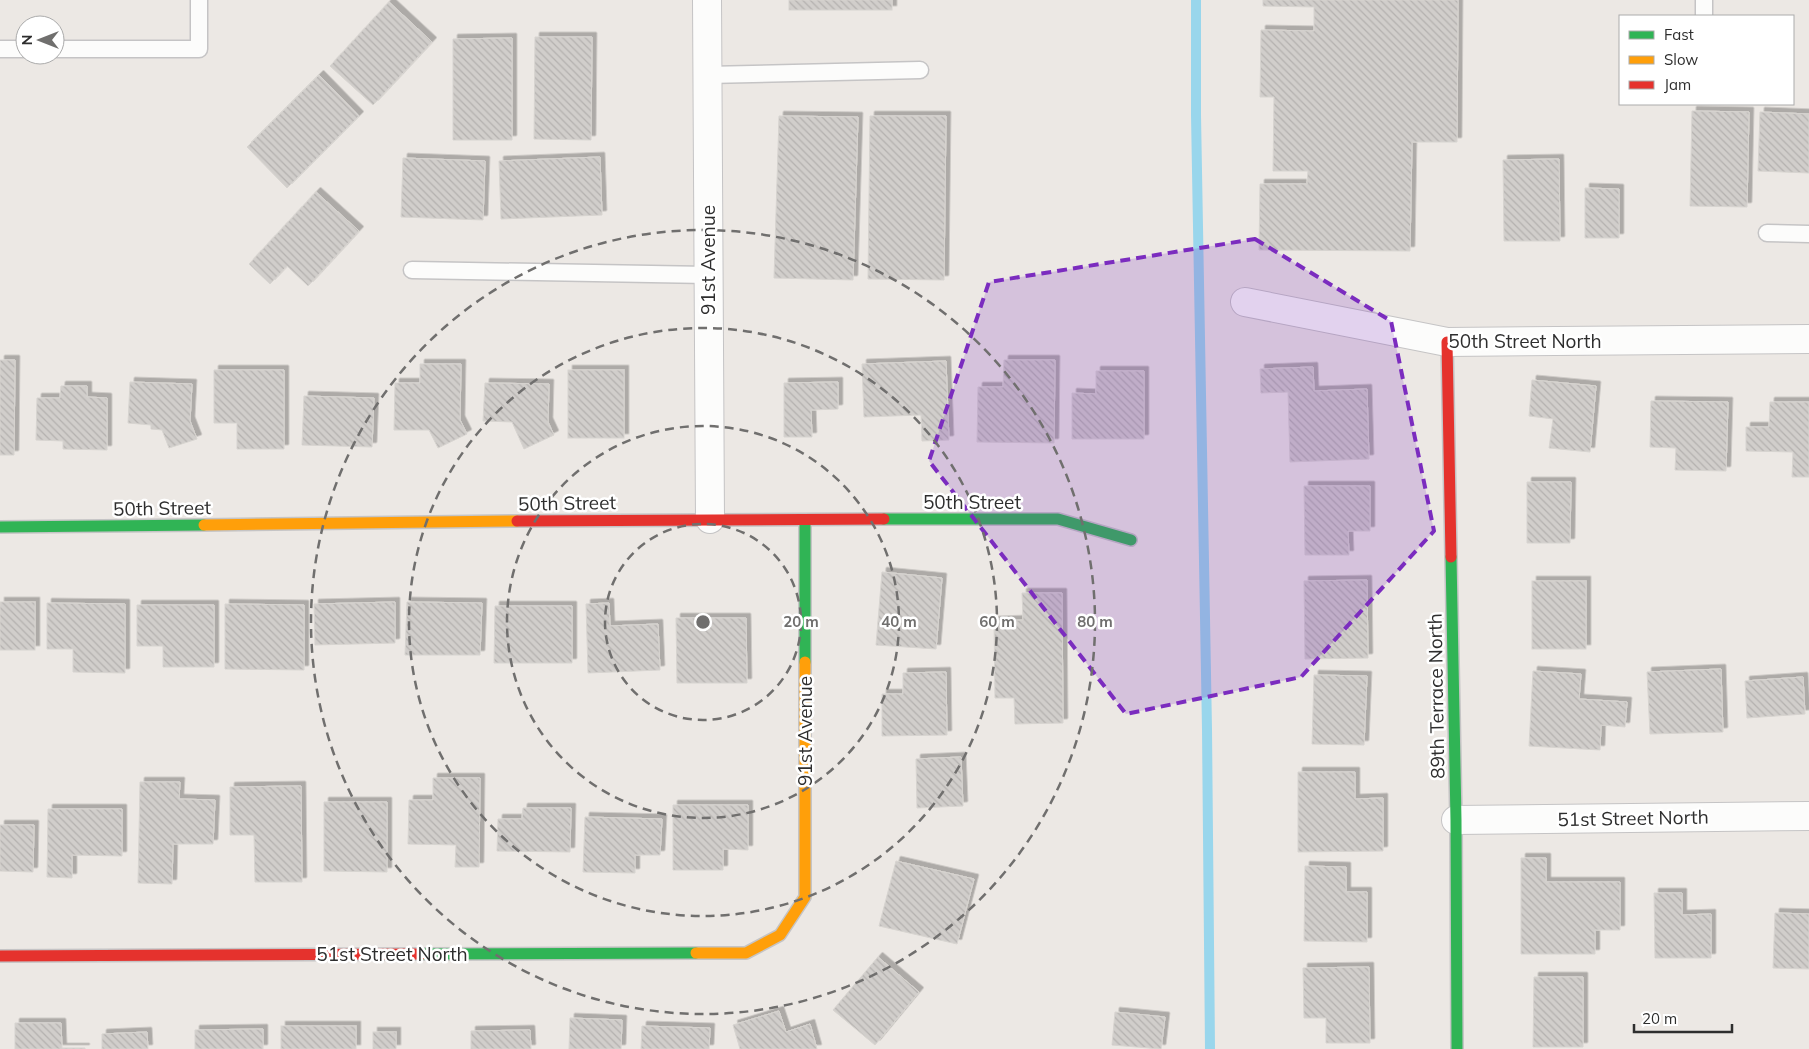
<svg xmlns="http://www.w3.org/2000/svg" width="1809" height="1049" viewBox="0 0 1809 1049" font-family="Mulish,sans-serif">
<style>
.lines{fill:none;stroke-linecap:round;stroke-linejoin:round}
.stream{stroke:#99d6ec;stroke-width:10}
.building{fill:url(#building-back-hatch);stroke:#d7d4d0;filter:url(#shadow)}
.lane-casing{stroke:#c5c4c5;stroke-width:19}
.street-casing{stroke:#c5c4c5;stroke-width:30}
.fast-casing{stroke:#c5c4c5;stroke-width:14}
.slow-casing{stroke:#c5c4c5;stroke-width:14}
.jam-casing{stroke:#c5c4c5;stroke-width:14}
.lane{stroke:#fcfcfb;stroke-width:16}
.street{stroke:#fcfcfb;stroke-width:28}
.fast{stroke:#30b455;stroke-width:11}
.slow{stroke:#ff9f0a;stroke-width:11}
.jam{stroke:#e5322d;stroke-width:11}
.marked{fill:#7b2cbf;fill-opacity:0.2;stroke:#7b2cbf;stroke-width:4;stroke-dasharray:10 6;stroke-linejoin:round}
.ring{fill:none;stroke:#706f6e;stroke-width:2.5;stroke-dasharray:9 6}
.labels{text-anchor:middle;stroke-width:5;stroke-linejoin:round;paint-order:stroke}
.street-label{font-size:19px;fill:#2e2e2e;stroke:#fff}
.centre{fill:#706f6e;stroke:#fff;stroke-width:2.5}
.ring-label{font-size:15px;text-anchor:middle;font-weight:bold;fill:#706f6e;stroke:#fff;stroke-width:5;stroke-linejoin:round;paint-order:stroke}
</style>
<defs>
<pattern id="building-back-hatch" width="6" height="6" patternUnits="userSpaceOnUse" patternTransform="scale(1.25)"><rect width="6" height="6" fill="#d1cecb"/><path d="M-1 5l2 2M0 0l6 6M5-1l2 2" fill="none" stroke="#b4b1af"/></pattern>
<filter id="shadow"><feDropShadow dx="4.5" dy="-4.5" stdDeviation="0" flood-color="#0004"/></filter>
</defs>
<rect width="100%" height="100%" fill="#ece8e4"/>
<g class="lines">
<path class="stream" d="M 1196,0 L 1196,115 L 1207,729 L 1210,1049"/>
</g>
<g class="building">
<rect x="789" y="0" width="103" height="10"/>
<path d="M 1263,0 L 1458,0 L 1457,142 L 1412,142 L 1410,251 L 1259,250 L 1260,184 L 1307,184 L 1308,171 L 1273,171 L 1274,97 L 1260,97 L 1261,30 L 1314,31 L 1314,7 L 1263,6 Z"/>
<path d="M 389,2 L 432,42 L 373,105 L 330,66 Z"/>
<path d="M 535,37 L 592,37 L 591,140 L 534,139 Z"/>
<path d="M 512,38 L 512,140 L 453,140 L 453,39 Z"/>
<path d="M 319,75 L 359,116 L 287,188 L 247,147 Z"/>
<path d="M 1692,111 L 1749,112 L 1747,207 L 1690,206 Z"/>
<path d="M 1760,112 L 1809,114 L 1809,173 L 1758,171 Z"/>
<path d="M 779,116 L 858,117 L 853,280 L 774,278 Z"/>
<path d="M 870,116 L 946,116 L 944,280 L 868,279 Z"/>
<path d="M 600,157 L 602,215 L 501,219 L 499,161 Z"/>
<path d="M 403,158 L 485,161 L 483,220 L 401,217 Z"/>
<path d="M 1559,159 L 1560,241 L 1504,241 L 1503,160 Z"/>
<path d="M 1585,188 L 1619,189 L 1619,238 L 1585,238 Z"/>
<path d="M 316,192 L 359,231 L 308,286 L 287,266 L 270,284 L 249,264 Z"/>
<path d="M 0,360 L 15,360 L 14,455 L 0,455 Z"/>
<path d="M 1004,360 L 1055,360 L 1054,443 L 977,442 L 978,387 L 1003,387 Z"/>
<path d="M 946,361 L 949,440 L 922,441 L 921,415 L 864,417 L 862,364 Z"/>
<path d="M 420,364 L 461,364 L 460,420 L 467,434 L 438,448 L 429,430 L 394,430 L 395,383 L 420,383 Z"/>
<path d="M 1313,367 L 1314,391 L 1367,389 L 1369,459 L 1290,462 L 1288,392 L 1261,393 L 1260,369 Z"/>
<path d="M 214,370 L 284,370 L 284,449 L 237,449 L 237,423 L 214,423 Z"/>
<rect x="568" y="370" width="56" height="68"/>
<path d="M 1096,371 L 1144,371 L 1144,439 L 1072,439 L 1072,393 L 1096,394 Z"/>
<path d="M 1532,380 L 1596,386 L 1590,452 L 1549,448 L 1553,419 L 1529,416 Z"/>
<path d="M 130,382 L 192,384 L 190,421 L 197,439 L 169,448 L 162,430 L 151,429 L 151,425 L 128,423 Z"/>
<path d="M 838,382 L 838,409 L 811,410 L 812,437 L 784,437 L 784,383 Z"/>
<path d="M 485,383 L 549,384 L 548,422 L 554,435 L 524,449 L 512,422 L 483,421 Z"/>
<path d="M 61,386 L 87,386 L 87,397 L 107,398 L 107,450 L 63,449 L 63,441 L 36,440 L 37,398 L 60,398 Z"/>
<path d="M 304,396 L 374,398 L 372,447 L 302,445 Z"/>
<path d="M 1651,401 L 1728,402 L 1726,471 L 1675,470 L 1676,448 L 1650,447 Z"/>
<path d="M 1770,402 L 1809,402 L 1809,477 L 1792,477 L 1793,452 L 1746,451 L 1746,427 L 1769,427 Z"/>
<path d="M 1527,482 L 1571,482 L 1570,543 L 1527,543 Z"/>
<path d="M 1304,486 L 1370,486 L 1370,531 L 1348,531 L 1349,555 L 1305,555 Z"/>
<path d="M 882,572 L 942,578 L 936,649 L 876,645 Z"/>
<path d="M 1367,580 L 1368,658 L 1305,659 L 1304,581 Z"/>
<rect x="1532" y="581" width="54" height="68"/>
<path d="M 1022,593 L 1062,593 L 1063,723 L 1015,724 L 1014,698 L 995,698 L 994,621 L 1023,620 Z"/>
<rect x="0" y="602" width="35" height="48"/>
<path d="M 395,602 L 395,643 L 315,645 L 314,604 Z"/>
<path d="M 407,602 L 482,603 L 480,655 L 405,655 Z"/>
<path d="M 47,603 L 125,604 L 125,673 L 73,672 L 73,649 L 47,649 Z"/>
<path d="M 609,603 L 610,626 L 658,624 L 660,670 L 588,673 L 586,604 Z"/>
<path d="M 225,604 L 304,605 L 304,670 L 225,669 Z"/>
<path d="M 137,605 L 214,605 L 214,667 L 163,667 L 163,646 L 137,646 Z"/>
<path d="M 495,606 L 572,606 L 572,663 L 494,663 Z"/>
<path d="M 676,618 L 746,618 L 747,683 L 677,683 Z"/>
<path d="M 1721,669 L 1723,732 L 1650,734 L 1647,672 Z"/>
<path d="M 1533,671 L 1581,674 L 1579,699 L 1627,702 L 1625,727 L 1601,725 L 1600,750 L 1529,746 Z"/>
<path d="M 946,672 L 947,735 L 882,736 L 882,694 L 903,694 L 903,673 Z"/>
<path d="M 1314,675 L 1367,676 L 1364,745 L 1312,744 Z"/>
<path d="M 1803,677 L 1805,714 L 1747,718 L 1745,681 Z"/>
<path d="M 961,757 L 963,806 L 917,808 L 916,759 Z"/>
<path d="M 1298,772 L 1355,772 L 1355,799 L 1383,798 L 1383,851 L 1298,852 Z"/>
<path d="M 433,778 L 480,778 L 479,867 L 455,867 L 456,845 L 408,844 L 409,800 L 433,800 Z"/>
<path d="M 140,782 L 180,782 L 179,799 L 215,800 L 213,844 L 173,844 L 172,884 L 138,883 Z"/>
<path d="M 301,786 L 302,882 L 255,882 L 254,835 L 230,835 L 230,787 Z"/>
<path d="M 324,802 L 387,802 L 387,872 L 324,871 Z"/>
<path d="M 673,805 L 748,805 L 748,850 L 723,849 L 723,870 L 673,870 Z"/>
<path d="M 523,808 L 571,808 L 570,852 L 497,851 L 498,819 L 522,819 Z"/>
<path d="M 48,809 L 122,809 L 122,856 L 72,855 L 72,878 L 47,877 Z"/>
<path d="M 585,817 L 662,819 L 660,855 L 635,855 L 635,873 L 583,872 Z"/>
<path d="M 0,825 L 34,825 L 33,872 L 0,871 Z"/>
<path d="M 1521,858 L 1546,858 L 1546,882 L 1620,882 L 1620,930 L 1595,930 L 1595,954 L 1521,954 Z"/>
<path d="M 896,861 L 974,879 L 957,944 L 879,926 Z"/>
<path d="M 1305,866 L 1346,867 L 1346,892 L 1367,892 L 1367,942 L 1304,941 Z"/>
<path d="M 1654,893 L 1682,893 L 1682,915 L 1711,914 L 1711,958 L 1655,958 Z"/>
<path d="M 1775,913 L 1809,914 L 1809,969 L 1773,968 Z"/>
<path d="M 878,957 L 919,992 L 875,1045 L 833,1010 Z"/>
<path d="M 1369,967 L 1370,1043 L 1326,1043 L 1326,1018 L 1304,1018 L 1303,968 Z"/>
<path d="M 1534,977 L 1583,977 L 1583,1047 L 1533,1047 Z"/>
<path d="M 779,1011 L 786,1032 L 810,1024 L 817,1049 L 740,1049 L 733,1025 Z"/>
<path d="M 1115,1012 L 1165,1017 L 1161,1049 L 1112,1045 Z"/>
<path d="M 570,1018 L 622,1020 L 621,1049 L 569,1049 Z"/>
<path d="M 15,1023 L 61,1023 L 62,1048 L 85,1048 L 85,1049 L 15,1049 Z"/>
<rect x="281" y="1026" width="75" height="23"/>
<path d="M 642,1026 L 710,1028 L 709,1049 L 641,1049 Z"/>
<path d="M 263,1029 L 263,1049 L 195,1049 L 195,1030 Z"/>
<path d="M 530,1030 L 531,1049 L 471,1049 L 471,1031 Z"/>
<path d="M 147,1032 L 148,1049 L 102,1049 L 102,1034 Z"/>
<rect x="373" y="1032" width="23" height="17"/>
</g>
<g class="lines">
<g class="lane-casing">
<g id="lane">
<path d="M 1704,0 L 1704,16"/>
<path d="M 0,49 L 25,49"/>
<path d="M 55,49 L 199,49 L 199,0"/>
<path d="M 707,75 L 920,70"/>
<path d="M 1767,233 L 1809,234"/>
<path d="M 412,270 L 708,275"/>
</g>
</g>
<g class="street-casing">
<g id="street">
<path d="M 707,0 L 710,519"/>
<path d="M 1245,302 L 1447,342 L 1809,339"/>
<path d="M 1456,820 L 1809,816"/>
</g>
</g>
<g class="fast-casing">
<g id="fast">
<path d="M 884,519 L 1058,519 L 1131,540"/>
<path d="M 805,520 L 805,662"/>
<path d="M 0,527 L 204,525"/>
<path d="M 1451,557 L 1456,820 L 1457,1049"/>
<path d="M 422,954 L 696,953"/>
</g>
</g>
<g class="slow-casing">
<g id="slow">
<path d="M 204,525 L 517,521"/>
<path d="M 696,953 L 746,953 L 780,935 L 805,897 L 805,662"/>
</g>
</g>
<g class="jam-casing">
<g id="jam">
<path d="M 1447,342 L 1451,557"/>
<path d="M 517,521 L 884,519"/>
<path d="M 0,956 L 422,954"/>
</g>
</g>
<use href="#lane" class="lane"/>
<use href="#street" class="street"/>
<use href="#fast" class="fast"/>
<use href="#slow" class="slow"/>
<use href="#jam" class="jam"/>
</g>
<path class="marked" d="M 1255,239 L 1391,321 L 1434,531 L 1301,677 L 1126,714 L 929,461 L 989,282 Z"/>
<g class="ring">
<circle cx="703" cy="622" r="98"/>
<circle cx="703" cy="622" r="196"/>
<circle cx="703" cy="622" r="294"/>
<circle cx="703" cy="622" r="392"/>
</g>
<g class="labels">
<g class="street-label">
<text transform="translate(708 260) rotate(-90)" y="7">91st Avenue</text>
<text x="1525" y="348">50th Street North</text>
<text x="972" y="509">50th Street</text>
<text transform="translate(567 503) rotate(-1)" y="7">50th Street</text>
<text transform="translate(162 508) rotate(-1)" y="7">50th Street</text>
<text transform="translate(1436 696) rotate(-91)" y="7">89th Terrace North</text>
<text transform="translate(805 731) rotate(-90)" y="7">91st Avenue</text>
<text transform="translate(1633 818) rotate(-1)" y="7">51st Street North</text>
<text x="392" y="961">51st Street North</text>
</g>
</g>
<circle cx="703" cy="622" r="8" class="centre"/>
<g class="ring-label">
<text x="801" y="627">20 m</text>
<text x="899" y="627">40 m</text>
<text x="997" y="627">60 m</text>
<text x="1095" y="627">80 m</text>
</g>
<rect x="1619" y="15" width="175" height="90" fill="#ffffff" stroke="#ababab"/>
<rect x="1629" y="31" width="25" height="8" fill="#30b455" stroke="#ababab"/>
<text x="1664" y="40" font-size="15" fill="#2e2e2e">Fast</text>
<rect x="1629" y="56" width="25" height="8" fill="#ff9f0a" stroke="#ababab"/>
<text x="1664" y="65" font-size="15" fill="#2e2e2e">Slow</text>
<rect x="1629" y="81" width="25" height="8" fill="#e5322d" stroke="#ababab"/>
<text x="1664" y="90" font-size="15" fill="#2e2e2e">Jam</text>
<g transform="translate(40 40) rotate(270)"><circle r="24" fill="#ffffff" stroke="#ababab"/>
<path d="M0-4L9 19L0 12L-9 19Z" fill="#706f6e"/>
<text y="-8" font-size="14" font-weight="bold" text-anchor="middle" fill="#2e2e2e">N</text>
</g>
<path d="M1634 1024v8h98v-8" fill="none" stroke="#2e2e2e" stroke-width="2.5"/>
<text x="1642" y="1024" font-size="15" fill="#2e2e2e" stroke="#ffffff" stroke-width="4" paint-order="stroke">20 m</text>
</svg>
